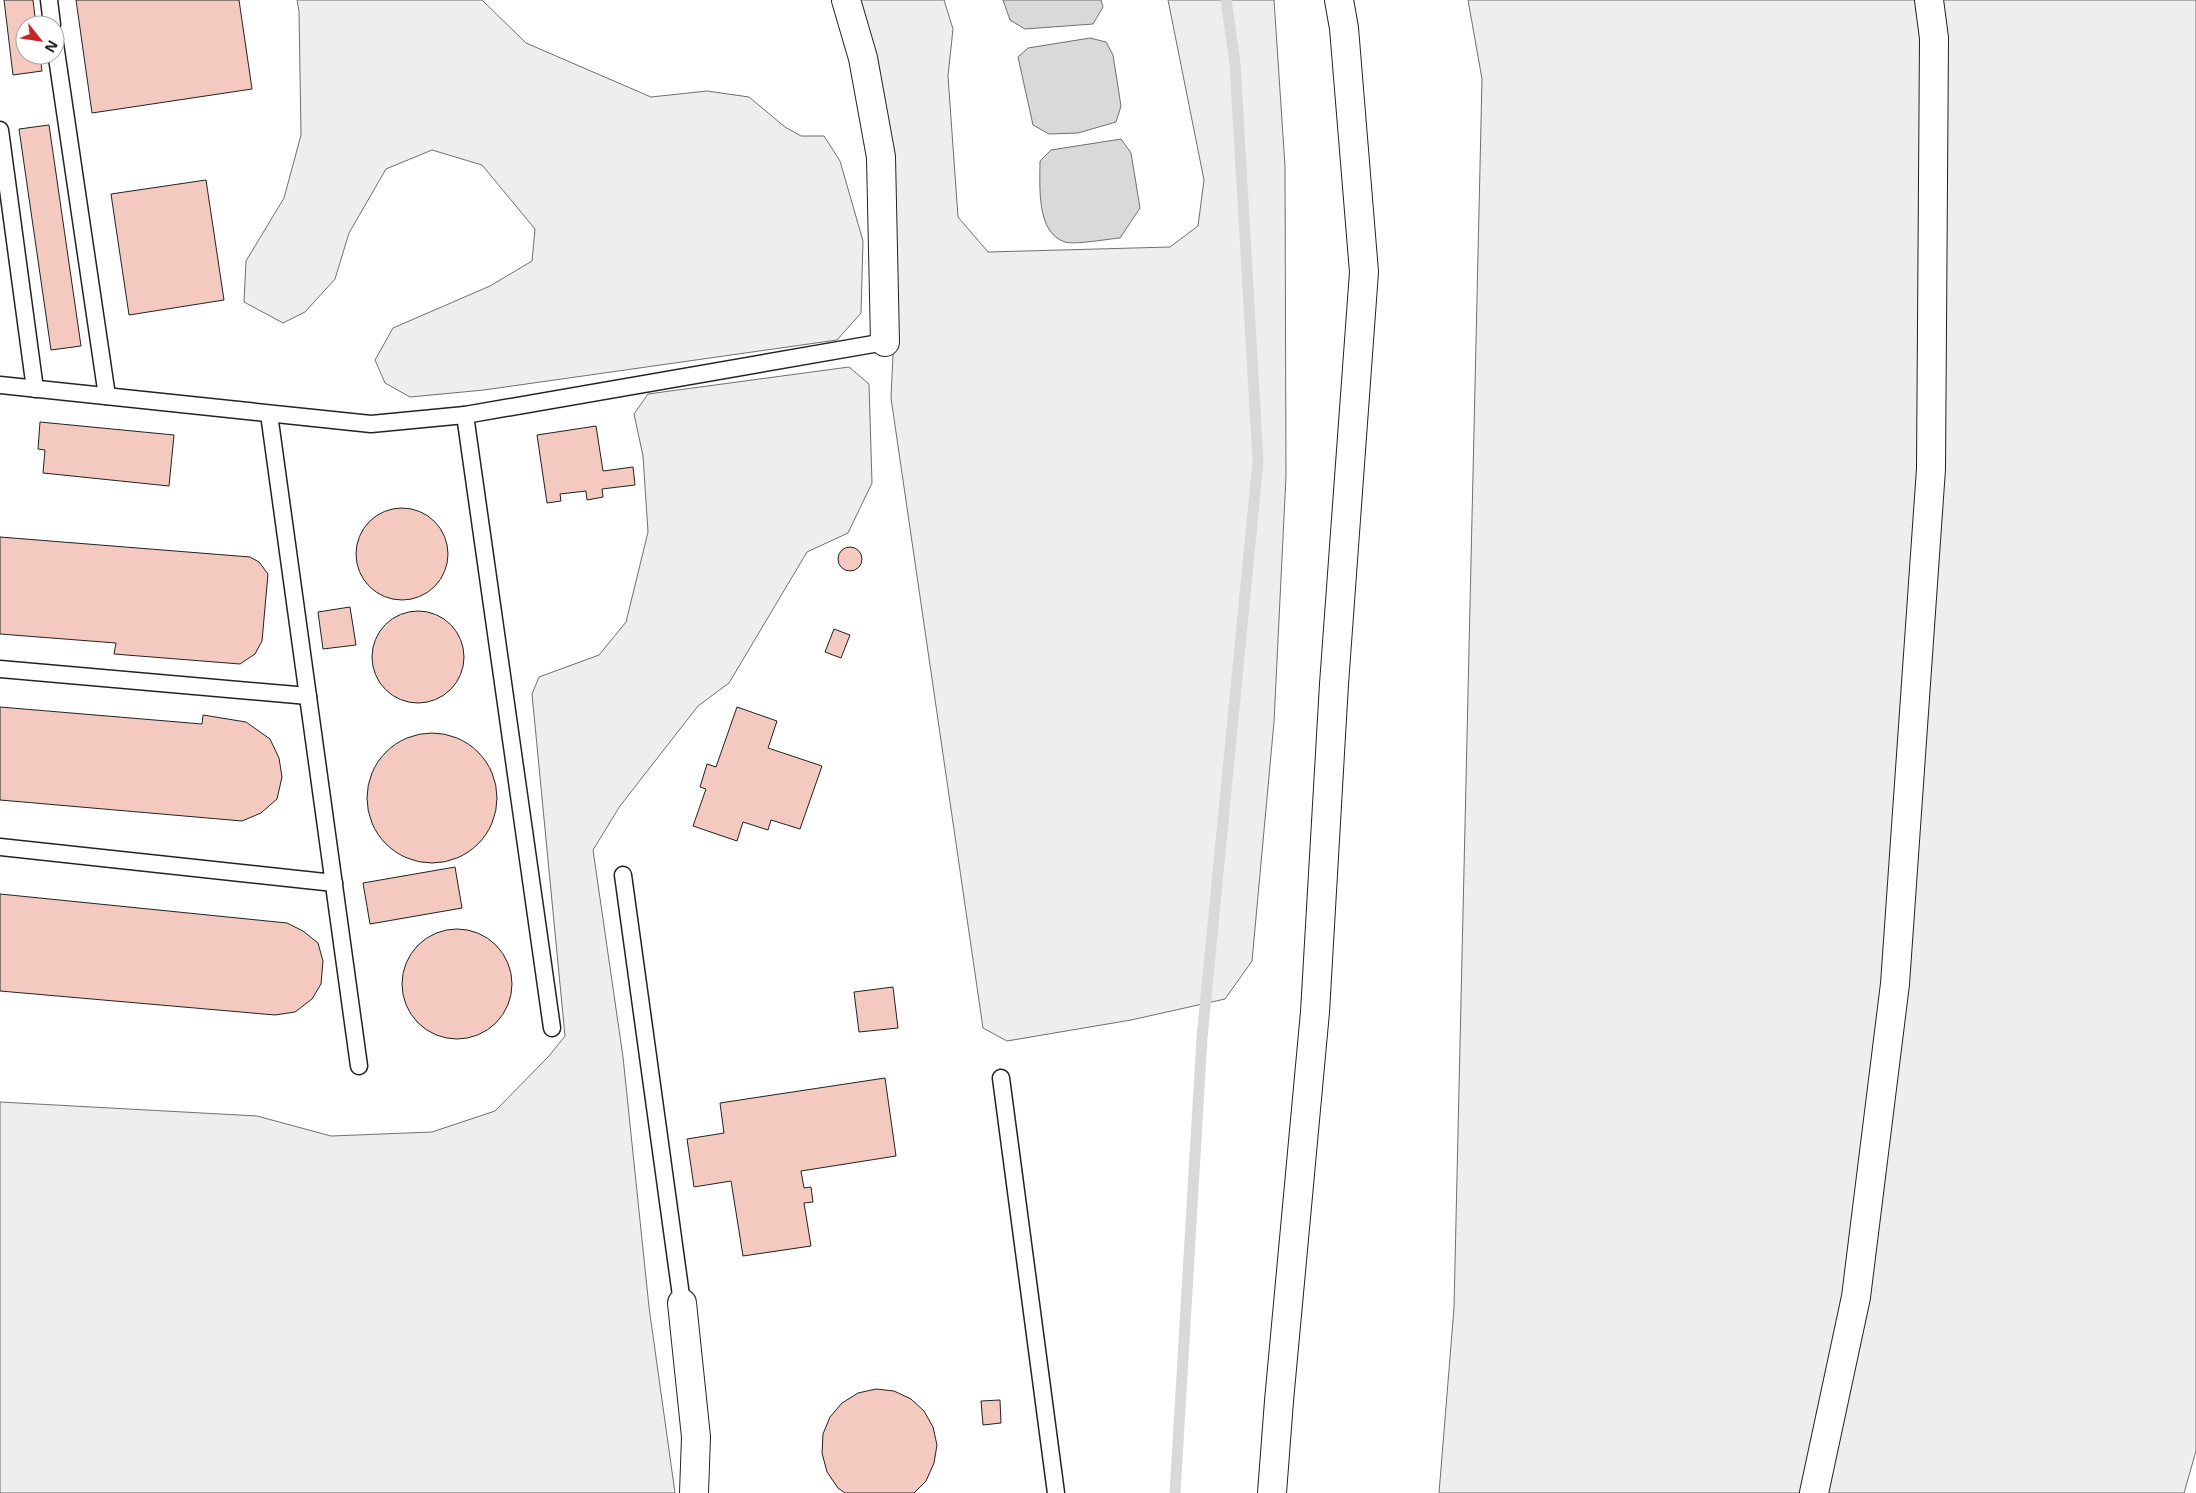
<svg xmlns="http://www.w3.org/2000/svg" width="2196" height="1493" viewBox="0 0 2196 1493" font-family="'Open Sans',sans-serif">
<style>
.green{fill:#eee;stroke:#6f6f6f}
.water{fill:#d9d9d9;stroke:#6f6f6f}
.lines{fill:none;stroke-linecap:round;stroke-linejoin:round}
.stream{stroke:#d9d9d9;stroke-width:11}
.building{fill:#f3c9c0;stroke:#222}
.service-casing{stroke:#222;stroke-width:19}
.minor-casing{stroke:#222;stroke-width:30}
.service{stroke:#fff;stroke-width:16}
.minor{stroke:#fff;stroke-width:28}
</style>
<rect width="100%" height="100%" fill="#fff"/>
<g class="green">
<path d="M 297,0 L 482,0 L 526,43 L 651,97 L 707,91 L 749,97 L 785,127 L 801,136 L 824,136 L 840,161 L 863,241 L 861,313 L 837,340 L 484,390 L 410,397 L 385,383 L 375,360 L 393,328 L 490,286 L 532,261 L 535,229 L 482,165 L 432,150 L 386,169 L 349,233 L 335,279 L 305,312 L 283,323 L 244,302 L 246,261 L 284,198 L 301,135 L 299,11 Z"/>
<path d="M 860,0 L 944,0 L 953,29 L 948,76 L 958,217 L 988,252 L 1170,247 L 1198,226 L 1204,180 L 1168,0 L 1274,0 L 1285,166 L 1286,476 L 1274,722 L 1252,961 L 1225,999 L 1131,1020 L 1007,1041 L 983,1028 L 891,398 L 897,269 L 892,148 Z"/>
<path d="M 1468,0 L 2196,0 L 2196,1451 L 2184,1493 L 1439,1493 L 1454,1308 L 1482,79 Z"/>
<path d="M 849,367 L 869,384 L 872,483 L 848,533 L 807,552 L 729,683 L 698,706 L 620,806 L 593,850 L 623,1057 L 649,1307 L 675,1493 L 0,1493 L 0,1102 L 257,1116 L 331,1136 L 432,1132 L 495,1111 L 549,1056 L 565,1036 L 532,694 L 539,677 L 599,655 L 626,622 L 648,532 L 643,456 L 634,414 L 648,394 Z"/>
</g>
<g class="water">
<path d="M 1003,0 L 1101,0 L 1103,7 L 1093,24 L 1025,29 L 1010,20 Z"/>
<path d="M 1090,38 L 1106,42 L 1113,55 L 1121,106 L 1116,122 L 1078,133 L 1049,134 L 1033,125 L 1018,57 L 1028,48 Z"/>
<path d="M 1121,139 L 1131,153 L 1140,208 L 1120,238 C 1108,239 1074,245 1065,242 C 1036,233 1040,186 1040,161 L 1051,150 Z"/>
</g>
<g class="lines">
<path class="stream" d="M 1175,1493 L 1202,1038 L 1258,461 L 1235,63 L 1226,0"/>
</g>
<g class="building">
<path d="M 4,0 L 33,0 L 36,25 L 25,25 L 25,55 L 40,55 L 42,71 L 13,75 Z"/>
<path d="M 76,0 L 239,0 L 252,89 L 92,113 Z"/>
<path d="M 49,125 L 81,346 L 51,350 L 19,129 Z"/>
<path d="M 206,180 L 224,300 L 129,315 L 111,194 Z"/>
<path d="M 40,422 L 174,435 L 169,486 L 43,473 L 45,450 L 38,449 Z"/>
<path d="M 596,426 L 603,471 L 633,467 L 635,485 L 602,489 L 603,497 L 587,500 L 586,491 L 560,494 L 561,501 L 547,503 L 537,435 Z"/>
<circle cx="402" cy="554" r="46"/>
<path d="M 0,537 L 250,557 L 259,562 L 268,574 L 262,641 L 255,654 L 240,664 L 114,654 L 116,643 L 0,634 Z"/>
<circle cx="850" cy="559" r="12"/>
<path d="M 350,607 L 356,645 L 323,649 L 318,612 Z"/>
<circle cx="418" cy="657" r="46"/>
<path d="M 834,629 L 850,635 L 841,658 L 825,652 Z"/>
<path d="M 0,707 L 202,724 L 203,715 L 246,722 L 270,739 L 279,758 L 282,777 L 277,799 L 261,813 L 242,821 L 0,800 Z"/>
<path d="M 737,707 L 777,721 L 768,748 L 822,766 L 800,829 L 771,820 L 768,830 L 743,822 L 737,841 L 693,826 L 706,789 L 700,787 L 707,764 L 716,767 Z"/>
<circle cx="432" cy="798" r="65"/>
<path d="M 455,867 L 462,908 L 370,924 L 363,883 Z"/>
<path d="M 0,894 L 287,923 L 303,931 L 318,943 L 323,961 L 321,984 L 312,999 L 295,1012 L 275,1015 L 0,991 Z"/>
<circle cx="457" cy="984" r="55"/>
<path d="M 893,987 L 898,1028 L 859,1032 L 854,992 Z"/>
<path d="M 885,1078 L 896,1156 L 801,1171 L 804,1188 L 811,1187 L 813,1202 L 804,1203 L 811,1246 L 743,1256 L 731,1181 L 694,1187 L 687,1139 L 724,1133 L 720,1103 Z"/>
<path d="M 876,1389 L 894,1391 L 911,1399 L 924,1411 L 933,1427 L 937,1445 L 934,1463 L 926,1481 L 914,1493 L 845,1493 L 838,1488 L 827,1472 L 822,1453 L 823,1434 L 830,1417 L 842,1403 L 858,1393 Z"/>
<path d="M 1000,1400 L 1001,1423 L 983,1425 L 981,1401 Z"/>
</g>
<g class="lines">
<g class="service-casing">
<g id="service">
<path d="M 49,0 L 52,25"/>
<path d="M 55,44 L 107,396"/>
<path d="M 0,130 L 35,389"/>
<path d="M 0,385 L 371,424 L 465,415 L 885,342"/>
<path d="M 269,414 L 359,1066"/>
<path d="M 465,415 L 552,1028"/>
<path d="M 0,669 L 308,696"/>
<path d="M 0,847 L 334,883"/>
<path d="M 623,875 L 682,1303"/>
<path d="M 1001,1078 L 1056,1493"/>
</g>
</g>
<g class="minor-casing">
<g id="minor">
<path d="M 846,0 L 863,58 L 881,157 L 885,342"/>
<path d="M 682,1303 L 696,1437 L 694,1493"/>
<path d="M 1272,1493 L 1279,1401 L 1315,1012 L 1334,684 L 1364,272 L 1344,28 L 1339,0"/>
<path d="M 1814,1493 L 1856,1297 L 1895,984 L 1931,469 L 1934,38 L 1929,0"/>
</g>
</g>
<use href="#service" class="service"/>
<use href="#minor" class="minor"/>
</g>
<g transform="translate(40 40) rotate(120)"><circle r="24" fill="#ffffff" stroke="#a7a7a7"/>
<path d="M0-4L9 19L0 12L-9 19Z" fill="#c62828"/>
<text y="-8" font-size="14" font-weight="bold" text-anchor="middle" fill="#222222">N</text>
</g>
</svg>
